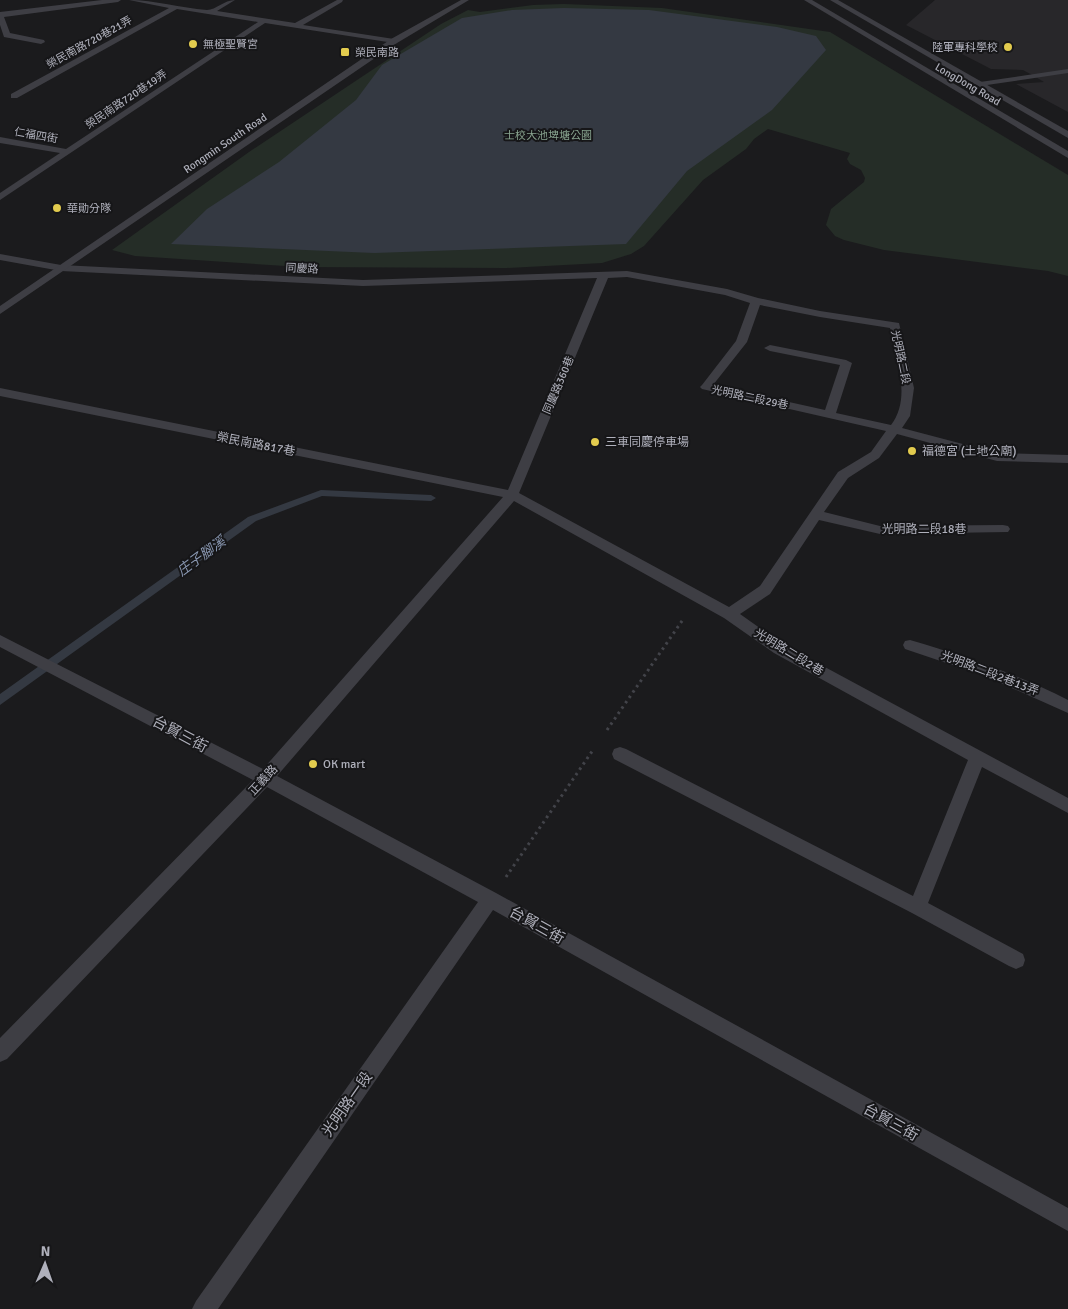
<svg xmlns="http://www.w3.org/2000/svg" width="1068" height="1309" viewBox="0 0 1068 1309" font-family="Signika,'Noto Sans TC',sans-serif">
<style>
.built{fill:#28272a}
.green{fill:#252d27}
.water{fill:#343942}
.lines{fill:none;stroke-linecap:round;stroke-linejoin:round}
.stream{fill:#343942;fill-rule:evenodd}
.path{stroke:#424349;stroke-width:3;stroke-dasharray:2.5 4;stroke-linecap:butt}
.service{fill:#3e3e44;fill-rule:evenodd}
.minor{fill:#3e3e44;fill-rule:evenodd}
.tertiary{fill:#3e3e44;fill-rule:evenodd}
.poi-dot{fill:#e2cb4e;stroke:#161618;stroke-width:2}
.labels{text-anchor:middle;stroke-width:4;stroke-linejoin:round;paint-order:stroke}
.far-street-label{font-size:11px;fill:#afb0bb;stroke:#161618}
.far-poi-label{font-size:11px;fill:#afb0bb;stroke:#161618;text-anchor:start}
.far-park-label{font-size:11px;fill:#88a48f;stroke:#161618}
.poi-label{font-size:12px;fill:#afb0bb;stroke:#161618;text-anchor:start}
.street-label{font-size:12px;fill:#afb0bb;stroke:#161618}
.water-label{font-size:14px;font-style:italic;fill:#8a98b2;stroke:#161618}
.near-street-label{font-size:15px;fill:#afb0bb;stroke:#161618}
</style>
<rect width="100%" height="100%" fill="#1b1b1d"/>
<path class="built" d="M 935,0 L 1068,0 L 1068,112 L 1016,84 L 1044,82 L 1034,76 L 1023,70 L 991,69 L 906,25 Z"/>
<path class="green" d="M 564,4 L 662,8 L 830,32 L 1068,175 L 1068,276 L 1048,271 L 884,250 L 844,240 L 835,236 L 826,225 L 831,209 L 864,182 L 865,178 L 861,170 L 850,164 L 847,159 L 850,153 L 768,129 L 754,139 L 746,149 L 703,180 L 644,246 L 631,254 L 602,263 L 506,268 L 301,267 L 135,256 L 112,250 L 249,152 L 441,24 L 468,10 L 480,12 L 533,5 Z"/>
<path class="water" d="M 564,8 L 649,10 L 777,27 L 816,36 L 826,50 L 772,110 L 687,171 L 626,244 L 374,253 L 171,244 L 207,209 L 279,162 L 356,100 L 382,65 L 462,18 L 512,10 Z"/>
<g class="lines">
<path class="stream" d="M 321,490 L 431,495 L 436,498 L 431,501 L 322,496 L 256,521 L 0,705 L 0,694 L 248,517 Z"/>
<g class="path">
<path d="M 607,730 L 684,618"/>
<path d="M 506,877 L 593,750"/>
</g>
<g class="service">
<path d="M 102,0 L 121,0 L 118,2 L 4,17 L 10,33 L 44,40 L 45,42 L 41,44 L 4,37 L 0,25 L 0,12 Z"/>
<path d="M 129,0 C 155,0 180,8 207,10 C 216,10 224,0 235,0 L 217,11 L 295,23 L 337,0 L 343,0 L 342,2 L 303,25 L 394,39 L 398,41 L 394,43 L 265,23 L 0,200 L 0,193 L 60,153 L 0,143 L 0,137 L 66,149 L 258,22 L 177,9 L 17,98 L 11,98 L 11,94 L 169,8 Z"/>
<path d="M 1068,69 L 1068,73 L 980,86 L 976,84 L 980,82 Z"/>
<path d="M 0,254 L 61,265 L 363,280 L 627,271 L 727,289 L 758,298 L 820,311 L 899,323 L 914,388 L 910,416 L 902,428 L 997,453 L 1068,455 L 1068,463 L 997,461 L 897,434 L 879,458 L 848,478 L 824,512 L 880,526 L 1003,525 L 1008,526 L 1010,529 L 1008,532 L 880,534 L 819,520 L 770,594 L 740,614 L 784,645 L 1068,798 L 1068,813 L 982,767 L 928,903 L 1023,954 L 1025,960 L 1023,966 L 1016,969 L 1009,966 L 912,913 L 614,759 L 612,754 L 614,749 L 620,747 L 626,749 L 913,896 L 968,760 L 774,653 L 724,618 L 514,501 L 277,776 L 496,893 L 1068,1208 L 1068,1231 L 493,910 L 218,1309 L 192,1309 L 196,1301 L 478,902 L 267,787 L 7,1059 L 0,1062 L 0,1038 L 253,780 L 0,647 L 0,635 L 263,769 L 503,497 L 0,396 L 0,388 L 508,490 L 597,278 L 363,286 L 61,271 L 0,260 ZM 627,277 L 725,295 L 750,303 L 736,341 L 702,385 L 700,387 L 702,389 L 886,431 L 871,452 L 838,472 L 760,586 L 729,607 L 519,493 L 608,278 ZM 760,305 L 820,317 L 890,328 C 896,358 912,398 891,425 L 836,413 L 852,363 L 846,360 L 770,345 L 764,348 L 770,351 L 840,365 L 825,410 L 713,385 L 747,342 Z"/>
<path d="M 910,640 C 964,656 1017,674 1068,700 L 1068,713 L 985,676 L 905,649 L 903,645 L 905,641 Z"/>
</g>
<path class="minor" d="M 461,0 L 469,0 L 397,43 L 0,314 L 0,306 L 391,39 Z"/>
<g class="tertiary">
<path d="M 804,0 L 812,0 L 1068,151 L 1068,158 Z"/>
<path d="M 830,0 L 838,0 L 1068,131 L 1068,138 Z"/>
</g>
</g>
<g class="poi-dot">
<circle cx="193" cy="44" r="5"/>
<circle cx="1008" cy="47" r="5"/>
<rect x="340" y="47" width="10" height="10" rx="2.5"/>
<circle cx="57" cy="208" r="5"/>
<circle cx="595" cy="442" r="5"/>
<circle cx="912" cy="451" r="5"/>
<circle cx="313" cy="764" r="5"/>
</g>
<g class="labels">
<g class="far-street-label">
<text transform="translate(89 42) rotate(-29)" y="4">榮民南路720巷21弄</text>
<text transform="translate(968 84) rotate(30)" y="4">LongDong Road</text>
<text transform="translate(126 99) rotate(-34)" y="4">榮民南路720巷19弄</text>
<text transform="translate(36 135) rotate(10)" y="4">仁福四街</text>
<text transform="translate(225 143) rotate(-34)" y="4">Rongmin South Road</text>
<text transform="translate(302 268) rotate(3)" y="4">同慶路</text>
<text transform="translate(901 357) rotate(78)" y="4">光明路二段</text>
<text transform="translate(558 385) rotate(-67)" y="4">同慶路360巷</text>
<text transform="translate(750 397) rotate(12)" y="4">光明路二段29巷</text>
</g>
<g class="far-poi-label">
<text x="203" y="48">無極聖賢宮</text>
<text x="998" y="51" text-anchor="end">陸軍專科學校</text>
<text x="355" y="56">榮民南路</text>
<text x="67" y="212">華勛分隊</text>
</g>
<g class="far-park-label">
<text x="548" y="139">士校大池埤塘公園</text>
</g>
<g class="poi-label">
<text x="605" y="446">三車同慶停車場</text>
<text x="922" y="455">福德宮 (土地公廟)</text>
<text x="323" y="768">OK mart</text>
</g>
<g class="street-label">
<text transform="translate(256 444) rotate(11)" y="4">榮民南路817巷</text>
<text x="924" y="533">光明路二段18巷</text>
<text transform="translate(789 652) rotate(31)" y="4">光明路二段2巷</text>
<text transform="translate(990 673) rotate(21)" y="4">光明路二段2巷13弄</text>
<text transform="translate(263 780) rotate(-47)" y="4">正義路</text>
</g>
<g class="water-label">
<text transform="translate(201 556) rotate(-36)" y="5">庄子腳溪</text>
</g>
<g class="near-street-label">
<text transform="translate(180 734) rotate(28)" y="5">台貿三街</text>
<text transform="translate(537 925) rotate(29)" y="5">台貿三街</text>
<text transform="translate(347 1104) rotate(-55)" y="5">光明路一段</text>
<text transform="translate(891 1122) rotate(29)" y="5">台貿三街</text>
</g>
</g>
<g transform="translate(45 1264) rotate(2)" stroke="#161618" stroke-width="4" paint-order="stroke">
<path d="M0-4L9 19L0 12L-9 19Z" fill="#afb0bb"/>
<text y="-8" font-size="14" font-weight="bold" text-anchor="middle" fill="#afb0bb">N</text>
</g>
</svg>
